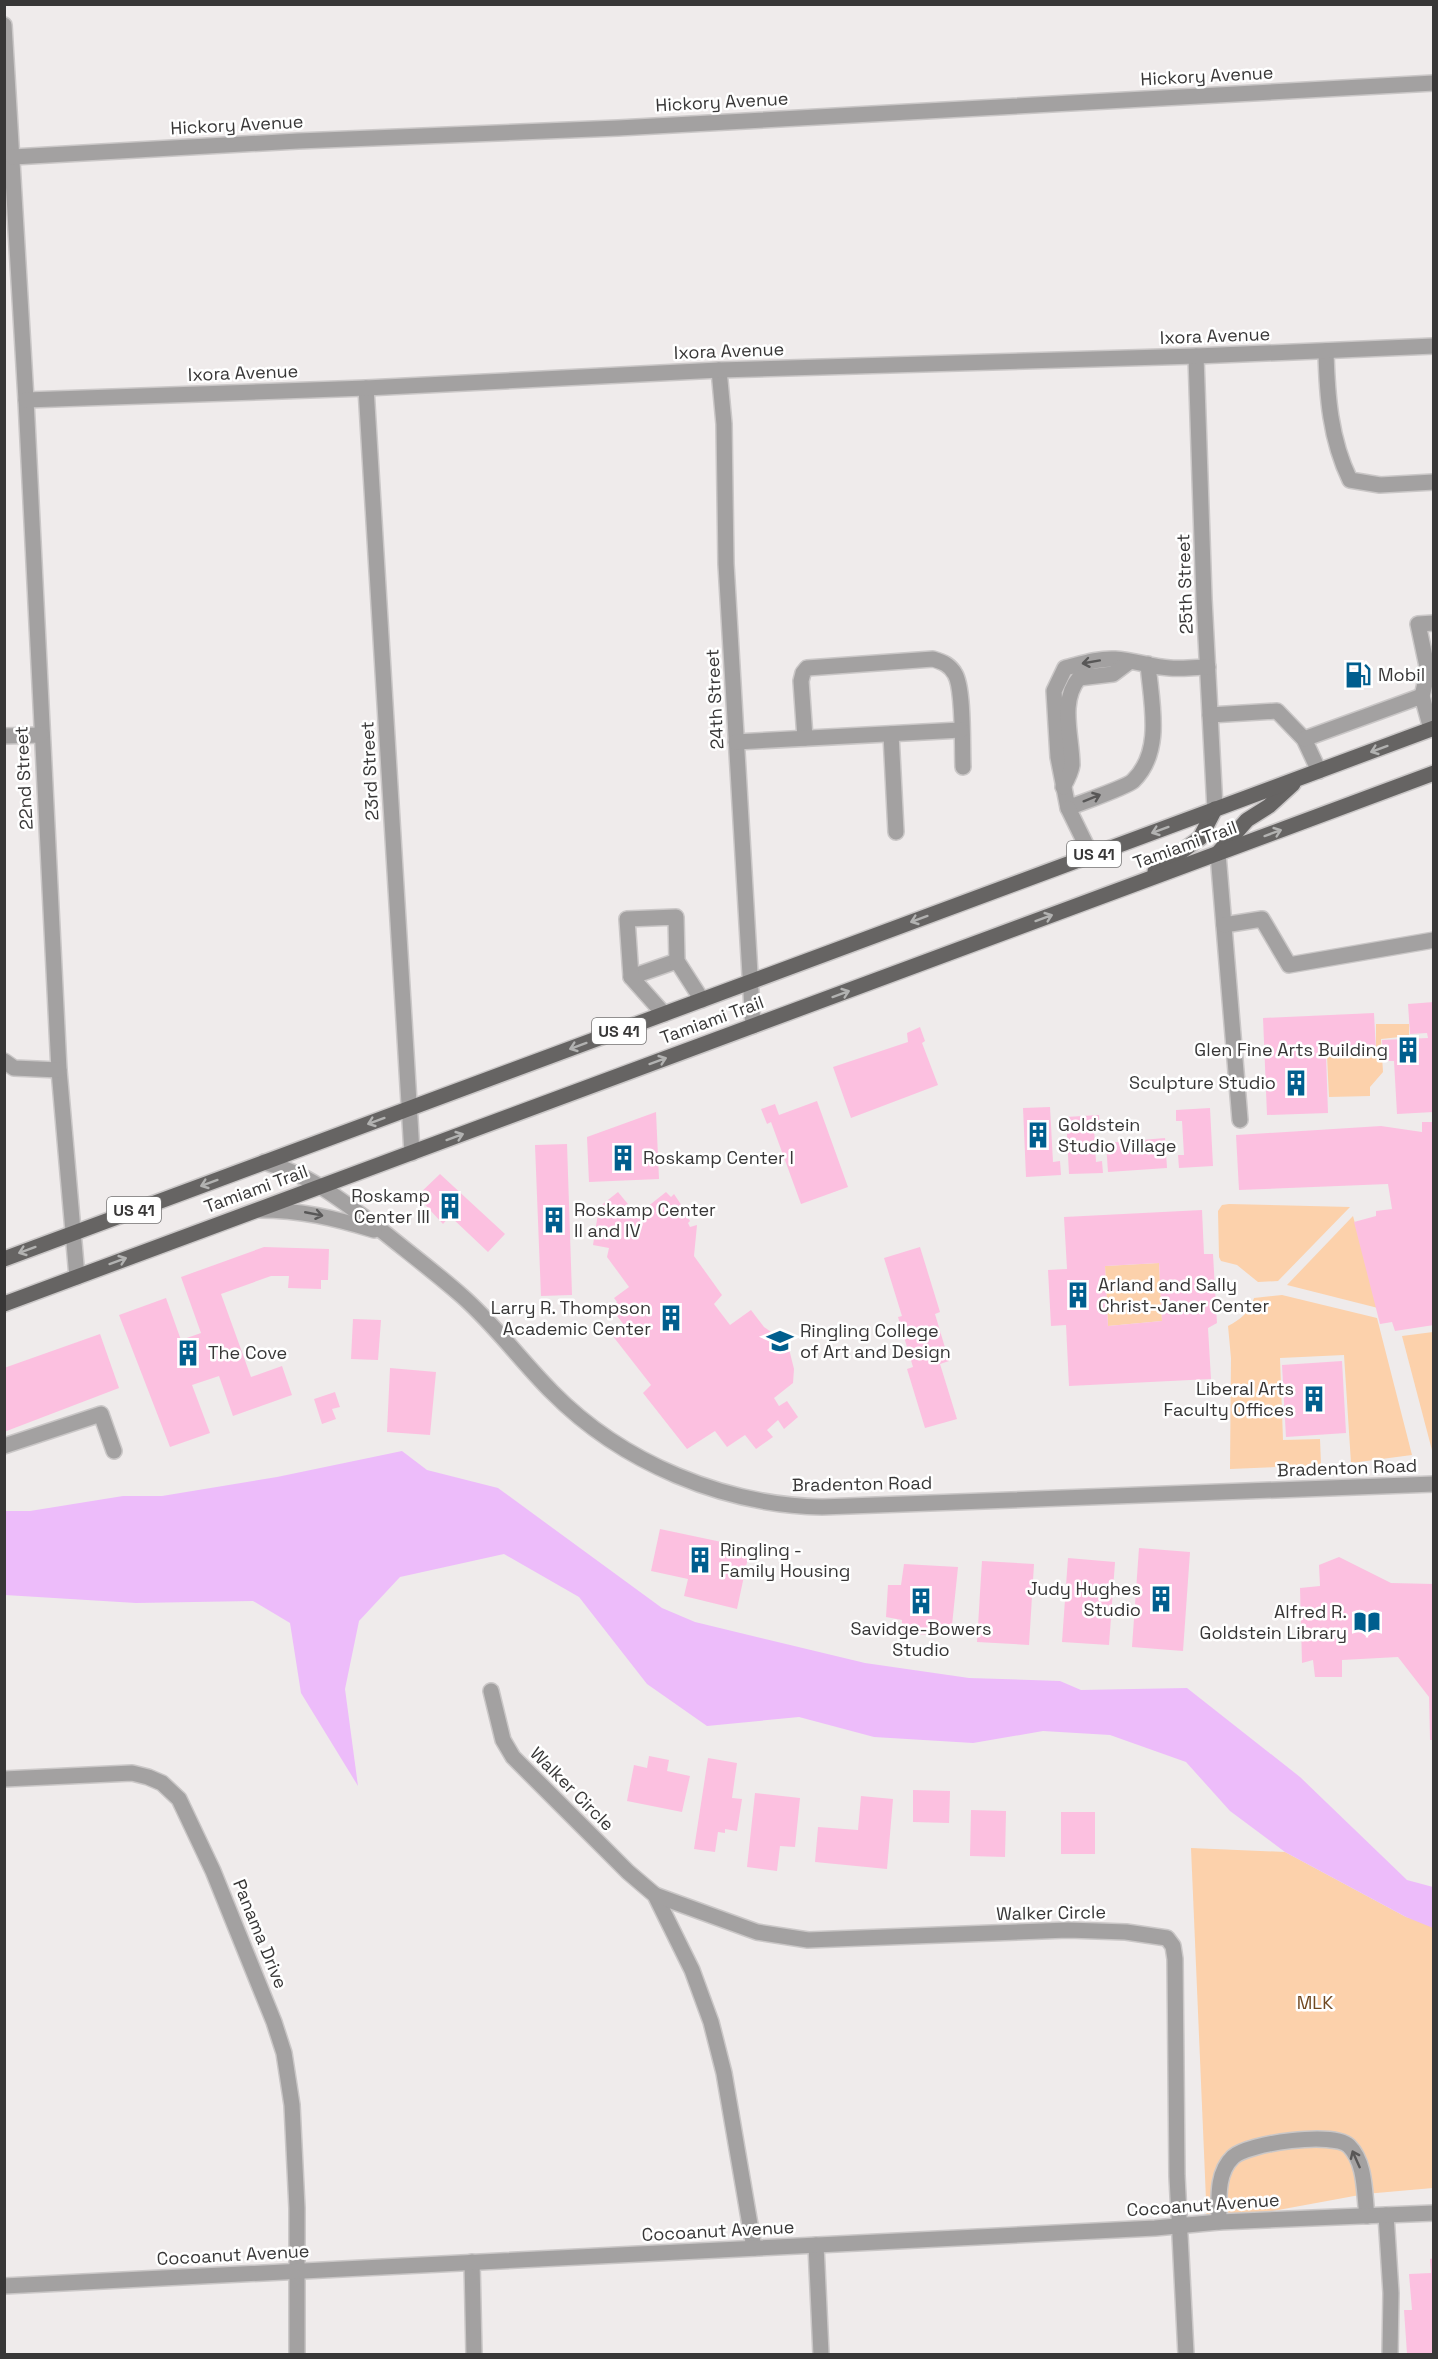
<svg xmlns="http://www.w3.org/2000/svg" width="1438" height="2359" viewBox="0 0 1438 2359" font-family="'Space Grotesk',sans-serif">
<style>
.green{fill:#fcd1ab}
.water{fill:#edbcfa}
.building{fill:#fcc0e0;fill-rule:evenodd}
.lines{fill:none;stroke-linecap:round;stroke-linejoin:round}
.minor-casing{stroke:#cac7c7;stroke-width:18}
.major-casing{stroke:#cac7c7;stroke-width:18}
.minor{stroke:#a3a1a1;stroke-width:15}
.major{stroke:#666463;stroke-width:15}
.oneway{stroke:#585757}
.oneway2{stroke:#b2b2b1}
.labels{text-anchor:middle;stroke-width:5;stroke-linejoin:round;paint-order:stroke}
.shield{fill:#fff;stroke:#747373;stroke-width:1.5}
.shield-label{font-size:16px;font-weight:bold;fill:#383737}
.street-label{font-size:18px;fill:#383737;stroke:#fff}
.poi-label{font-size:18px;fill:#383737;stroke:#fff;text-anchor:start}
.park-label{font-size:18px;fill:#714921;stroke:#fff}
</style>
<rect width="100%" height="100%" fill="#efebeb"/>
<g class="green">
<path d="M 1376,1024 L 1409,1024 L 1409,1036 L 1381,1039 L 1383,1072 L 1370,1087 L 1370,1096 L 1329,1097 L 1327,1056 L 1376,1054 Z"/>
<path d="M 1229,1204 L 1350,1207 L 1278,1281 L 1258,1282 L 1237,1265 L 1221,1261 L 1219,1257 L 1218,1211 L 1222,1205 Z"/>
<path d="M 1353,1216 L 1378,1308 L 1287,1285 Z"/>
<path d="M 1159,1263 L 1162,1321 L 1108,1326 L 1105,1266 Z"/>
<path d="M 1282,1295 L 1377,1318 L 1412,1455 L 1351,1463 L 1344,1355 L 1280,1358 L 1283,1440 L 1320,1439 L 1321,1465 L 1230,1469 L 1231,1358 L 1228,1326 C 1241,1319 1249,1313 1254,1298 Z"/>
<path d="M 1433,1332 L 1434,1332 L 1433,1454 L 1402,1336 Z"/>
<path d="M 1191,1848 L 1285,1852 L 1406,1917 L 1433,1924 L 1433,2188 L 1365,2194 L 1207,2223 Z"/>
</g>
<path class="water" d="M 402,1451 L 427,1470 L 498,1488 L 662,1608 L 695,1622 L 865,1663 L 969,1678 L 1060,1681 L 1081,1690 L 1187,1688 L 1300,1777 L 1407,1880 L 1433,1887 L 1433,1928 L 1406,1917 L 1285,1852 L 1230,1811 L 1186,1762 L 1110,1735 L 1043,1731 L 973,1743 L 874,1737 L 799,1717 L 707,1726 L 647,1684 L 579,1597 L 504,1554 L 400,1577 L 359,1621 L 345,1689 L 358,1786 L 301,1693 L 290,1623 L 253,1601 L 136,1603 L 5,1595 L 5,1511 L 30,1511 L 123,1496 L 162,1496 L 277,1477 Z"/>
<g class="building">
<path d="M 1434,1002 L 1434,1112 L 1397,1114 L 1394,1061 L 1383,1061 L 1382,1040 L 1428,1038 L 1427,1033 L 1410,1034 L 1408,1004 Z"/>
<path d="M 1374,1013 L 1376,1052 L 1326,1054 L 1328,1113 L 1267,1115 L 1263,1018 Z"/>
<path d="M 920,1027 L 925,1041 L 922,1043 L 938,1085 L 851,1118 L 833,1067 L 908,1042 L 907,1033 Z"/>
<path d="M 817,1101 L 848,1187 L 801,1204 L 771,1122 L 767,1124 L 761,1109 L 775,1104 L 779,1115 Z"/>
<path d="M 1050,1107 L 1053,1162 L 1060,1161 L 1061,1175 L 1026,1177 L 1023,1108 Z"/>
<path d="M 1210,1108 L 1213,1166 L 1179,1168 L 1178,1155 L 1184,1155 L 1182,1121 L 1176,1121 L 1176,1110 Z"/>
<path d="M 656,1112 L 659,1179 L 589,1182 L 587,1137 Z"/>
<path d="M 1099,1115 L 1100,1128 L 1094,1128 L 1096,1162 L 1102,1161 L 1103,1173 L 1069,1174 L 1066,1117 Z"/>
<path d="M 1422,1122 L 1434,1122 L 1434,1187 L 1432,1187 L 1434,1190 L 1434,1325 L 1395,1331 L 1392,1322 L 1380,1324 L 1354,1222 L 1376,1216 L 1376,1211 L 1392,1209 L 1388,1184 L 1239,1190 L 1236,1135 L 1381,1126 L 1422,1132 Z"/>
<path d="M 1165,1138 L 1167,1168 L 1108,1172 L 1106,1143 Z"/>
<path d="M 567,1144 L 572,1295 L 541,1296 L 535,1145 Z"/>
<path d="M 440,1174 L 505,1234 L 488,1252 L 450,1216 L 443,1224 L 417,1196 Z"/>
<path d="M 618,1192 L 637,1215 L 666,1192 L 671,1197 L 674,1194 L 684,1209 L 690,1221 L 688,1223 L 690,1227 L 697,1225 L 694,1256 L 722,1295 L 714,1304 L 730,1325 L 751,1310 L 764,1327 L 780,1338 L 789,1349 L 794,1369 L 793,1383 L 774,1398 L 779,1406 L 787,1401 L 798,1417 L 784,1429 L 778,1420 L 767,1430 L 773,1437 L 756,1449 L 745,1435 L 727,1447 L 715,1431 L 687,1449 L 643,1393 L 651,1385 L 612,1335 L 624,1325 L 611,1308 L 617,1302 L 614,1298 L 629,1287 L 607,1257 L 609,1248 L 593,1245 L 599,1207 Z"/>
<path d="M 1202,1210 L 1204,1254 L 1213,1254 L 1217,1323 L 1208,1328 L 1211,1379 L 1069,1386 L 1066,1325 L 1051,1326 L 1048,1270 L 1067,1269 L 1064,1217 ZM 1159,1263 L 1162,1321 L 1108,1326 L 1105,1266 Z"/>
<path d="M 264,1247 L 329,1249 L 328,1280 L 321,1280 L 321,1289 L 288,1288 L 289,1276 L 271,1276 L 221,1294 L 251,1377 L 282,1366 L 292,1395 L 233,1416 L 219,1376 L 192,1385 L 210,1433 L 170,1447 L 119,1315 L 166,1298 L 181,1340 L 201,1333 L 181,1277 Z"/>
<path d="M 920,1247 L 940,1312 L 935,1314 L 949,1361 L 940,1364 L 957,1419 L 925,1428 L 907,1369 L 913,1367 L 898,1317 L 902,1316 L 884,1258 Z"/>
<path d="M 353,1319 L 381,1320 L 378,1360 L 351,1359 Z"/>
<path d="M 100,1334 L 119,1388 L 4,1432 L 4,1368 Z"/>
<path d="M 1342,1361 L 1346,1433 L 1286,1437 L 1282,1365 Z"/>
<path d="M 390,1368 L 436,1372 L 430,1435 L 387,1432 Z"/>
<path d="M 335,1392 L 340,1407 L 332,1409 L 336,1419 L 322,1424 L 314,1399 Z"/>
<path d="M 660,1529 L 750,1548 L 737,1609 L 684,1596 L 688,1579 L 651,1571 Z"/>
<path d="M 1139,1548 L 1190,1552 L 1183,1651 L 1132,1647 Z"/>
<path d="M 1339,1557 L 1391,1583 L 1434,1584 L 1434,1740 L 1430,1740 L 1429,1697 L 1398,1657 L 1342,1660 L 1342,1677 L 1315,1677 L 1313,1660 L 1302,1663 L 1300,1588 L 1320,1586 L 1319,1565 Z"/>
<path d="M 1068,1558 L 1115,1562 L 1109,1645 L 1062,1642 Z"/>
<path d="M 982,1561 L 1034,1564 L 1029,1645 L 977,1642 Z"/>
<path d="M 904,1564 L 958,1567 L 951,1635 L 901,1634 L 902,1620 L 886,1617 L 888,1585 L 901,1585 Z"/>
<path d="M 649,1756 L 669,1760 L 667,1771 L 690,1776 L 682,1812 L 627,1801 L 634,1765 L 647,1768 Z"/>
<path d="M 708,1758 L 737,1763 L 732,1798 L 742,1799 L 737,1831 L 725,1829 L 725,1833 L 718,1832 L 715,1852 L 694,1849 Z"/>
<path d="M 913,1790 L 950,1791 L 949,1823 L 913,1822 Z"/>
<path d="M 755,1793 L 800,1798 L 795,1847 L 780,1846 L 777,1871 L 747,1867 Z"/>
<path d="M 861,1796 L 893,1799 L 887,1869 L 815,1862 L 818,1827 L 858,1830 Z"/>
<path d="M 971,1810 L 1006,1811 L 1005,1857 L 970,1856 Z"/>
<rect x="1061" y="1812" width="34" height="42"/>
<path d="M 1434,2258 L 1434,2354 L 1407,2354 L 1404,2310 L 1412,2310 L 1409,2274 L 1431,2273 L 1430,2259 Z"/>
</g>
<g class="lines">
<g class="minor-casing">
<g id="minor">
<path d="M 4,25 L 26,400 L 59,1070 L 77,1277"/>
<path d="M 13,157 L 298,141 L 618,128 L 1434,83"/>
<path d="M 1326,351 C 1327,395 1330,439 1350,480 L 1380,485 L 1434,482"/>
<path d="M 1196,356 L 1204,599 L 1215,809"/>
<path d="M 719,370 L 724,424 L 726,564 L 753,1026"/>
<path d="M 366,388 L 412,1153"/>
<path d="M 26,400 L 366,388 L 719,370 L 1196,356 L 1434,346"/>
<path d="M 1148,664 C 1151,702 1164,751 1133,781 C 1127,787 1080,803 1068,808 L 1058,757 L 1054,691 L 1065,668 C 1081,664 1098,658 1115,659 C 1134,660 1152,667 1170,668 C 1182,669 1195,667 1208,667"/>
<path d="M 1422,696 L 1428,671 L 1418,624 L 1434,623"/>
<path d="M 1210,715 L 1277,711 L 1304,739 L 1319,771"/>
<path d="M 891,734 L 896,832"/>
<path d="M 4,736 L 41,735"/>
<path d="M 805,738 L 801,681 L 803,673 L 807,668 L 933,659 C 943,662 950,665 955,674 C 964,689 962,747 963,767"/>
<path d="M 1304,739 L 1422,696 L 1431,729"/>
<path d="M 736,742 L 961,730"/>
<path d="M 1063,787 C 1067,780 1071,773 1072,765 C 1072,737 1059,702 1079,678 L 1113,674 L 1129,662"/>
<path d="M 1068,808 L 1091,855"/>
<path d="M 1218,854 L 1240,1120"/>
<path d="M 1224,925 L 1262,919 L 1289,965 L 1434,940"/>
<path d="M 631,977 L 677,961"/>
<path d="M 664,1014 L 631,977 L 627,919 L 676,917 L 677,961 L 702,1000"/>
<path d="M 4,1061 L 14,1068 L 59,1070"/>
<path d="M 264,1162 C 313,1176 341,1200 381,1230 C 408,1252 436,1273 462,1296 C 495,1325 521,1361 552,1392 C 622,1463 724,1505 822,1507 L 1434,1484"/>
<path d="M 259,1210 C 301,1210 334,1218 374,1230"/>
<path d="M 4,1446 L 101,1414 L 114,1451"/>
<path d="M 491,1691 L 503,1740 L 513,1757 L 628,1872 L 655,1895 L 692,1970 L 711,2022 L 724,2073 L 754,2248"/>
<path d="M 4,1779 L 132,1773 L 148,1777 L 162,1783 L 179,1799 L 213,1871 L 274,2022 L 284,2053 L 292,2105 L 297,2208 L 297,2354"/>
<path d="M 655,1895 L 757,1932 L 808,1940 L 1068,1930 L 1126,1932 L 1167,1938 L 1173,1946 L 1175,1959 L 1177,2176 L 1186,2354"/>
<path d="M 1386,2215 L 1391,2293 L 1390,2354"/>
<path d="M 1219,2222 C 1219,2200 1216,2173 1233,2157 C 1248,2143 1334,2131 1349,2146 C 1366,2163 1364,2193 1367,2216"/>
<path d="M 816,2245 L 821,2354"/>
<path d="M 472,2262 L 474,2354"/>
<path d="M 4,2286 L 1155,2228 L 1219,2222 L 1434,2213"/>
</g>
</g>
<g class="major-casing">
<g id="major">
<path d="M 1218,853 L 1247,820 L 1269,806 L 1293,784"/>
<path d="M 1155,871 L 1200,838 L 1215,809"/>
<path d="M 4,1259 L 1434,728"/>
<path d="M 4,1304 L 1434,773"/>
</g>
</g>
<use href="#minor" class="minor"/>
<use href="#major" class="major"/>
</g>
<defs><path id="oneway-shaft" d="M-6 0H5M1.5-3L5.5 0L1.5 3" fill="none" stroke-width="1.6" stroke-linecap="round" stroke-linejoin="round" transform="scale(1.5)"/></defs>
<g class="oneway">
<use href="#oneway-shaft" transform="translate(1091 662) rotate(170)"/>
<use href="#oneway-shaft" transform="translate(1092 798) rotate(-22)"/>
<use href="#oneway-shaft" transform="translate(314 1214) rotate(11)"/>
<use href="#oneway-shaft" transform="translate(1356 2159) rotate(-114)"/>
</g>
<g class="oneway2">
<use href="#oneway-shaft" transform="translate(1379 749) rotate(160)"/>
<use href="#oneway-shaft" transform="translate(1160 830) rotate(160)"/>
<use href="#oneway-shaft" transform="translate(1273 833) rotate(-20)"/>
<use href="#oneway-shaft" transform="translate(1044 918) rotate(-20)"/>
<use href="#oneway-shaft" transform="translate(919 919) rotate(160)"/>
<use href="#oneway-shaft" transform="translate(841 994) rotate(-20)"/>
<use href="#oneway-shaft" transform="translate(578 1046) rotate(160)"/>
<use href="#oneway-shaft" transform="translate(658 1061) rotate(-20)"/>
<use href="#oneway-shaft" transform="translate(376 1121) rotate(160)"/>
<use href="#oneway-shaft" transform="translate(455 1137) rotate(-20)"/>
<use href="#oneway-shaft" transform="translate(209 1183) rotate(160)"/>
<use href="#oneway-shaft" transform="translate(27 1250) rotate(160)"/>
<use href="#oneway-shaft" transform="translate(118 1261) rotate(-20)"/>
</g>
<defs>
<g id="fuel-bare" transform="scale(2.07)"><path d="M-5.5-6h7V0h2V4h1.3V-2.5L3-4.5l.8-.8L6-3V5H2.5V1h-1V6h-7ZM-4.2-4.7v3.2H.2V-4.7Z" fill="#005e8e" stroke="#fff" stroke-width="2.5" paint-order="stroke"/></g>
<g id="building-bare" transform="scale(2.07)"><path d="M-4-6H4V6H1V3H-1V6H-4ZM-2.5-4.3h1.7v1.8h-1.7ZM.8-4.3h1.7v1.8H.8ZM-2.5-1h1.7V.8h-1.7ZM.8-1h1.7V.8H.8Z" fill="#005e8e" stroke="#fff" stroke-width="2.5" paint-order="stroke"/></g>
<g id="university-bare" transform="scale(2.07)"><path d="M0-5L7-2L0 1L-7-2ZM-4 1L0 2.5L4 1V4Q0 6-4 4Z" fill="#005e8e" stroke="#fff" stroke-width="2.5" paint-order="stroke"/></g>
<g id="library-bare" transform="scale(2.07)"><path d="M-6-4Q-3-5.5-.7-3.5V5Q-3 3-6 4ZM6-4Q3-5.5 .7-3.5V5Q3 3 6 4Z" fill="#005e8e" stroke="#fff" stroke-width="2.5" paint-order="stroke"/></g>
</defs>
<g fill-rule="evenodd">
<use href="#fuel-bare" x="1358" y="675"/>
<use href="#building-bare" x="1408" y="1050"/>
<use href="#building-bare" x="1296" y="1083"/>
<use href="#building-bare" x="1038" y="1135"/>
<use href="#building-bare" x="623" y="1158"/>
<use href="#building-bare" x="450" y="1206"/>
<use href="#building-bare" x="554" y="1220"/>
<use href="#building-bare" x="1078" y="1295"/>
<use href="#building-bare" x="671" y="1318"/>
<use href="#university-bare" x="780" y="1341"/>
<use href="#building-bare" x="188" y="1353"/>
<use href="#building-bare" x="1314" y="1399"/>
<use href="#building-bare" x="700" y="1560"/>
<use href="#building-bare" x="1161" y="1599"/>
<use href="#building-bare" x="921" y="1601"/>
<use href="#library-bare" x="1367" y="1622"/>
</g>
<g class="labels">
<g class="shield">
<rect x="1067" y="841" width="54" height="26" rx="4.5"/>
<rect x="592" y="1018" width="54" height="26" rx="4.5"/>
<rect x="107" y="1197" width="54" height="26" rx="4.5"/>
</g>
<g class="shield-label">
<text x="1094" y="860">US 41</text>
<text x="619" y="1037">US 41</text>
<text x="134" y="1216">US 41</text>
</g>
<g class="street-label">
<text transform="translate(1207 76) rotate(-3)" y="6">Hickory Avenue</text>
<text transform="translate(722 102) rotate(-3)" y="6">Hickory Avenue</text>
<text transform="translate(237 125) rotate(-3)" y="6">Hickory Avenue</text>
<text transform="translate(1215 336) rotate(-2)" y="6">Ixora Avenue</text>
<text transform="translate(729 351) rotate(-2)" y="6">Ixora Avenue</text>
<text transform="translate(243 373) rotate(-2)" y="6">Ixora Avenue</text>
<text transform="translate(1185 584) rotate(-92)" y="6">25th Street</text>
<text transform="translate(715 699) rotate(-93)" y="6">24th Street</text>
<text transform="translate(370 771) rotate(-93)" y="6">23rd Street</text>
<text transform="translate(24 778) rotate(-93)" y="6">22nd Street</text>
<text transform="translate(1185 845) rotate(-20)" y="6">Tamiami Trail</text>
<text transform="translate(712 1020) rotate(-20)" y="6">Tamiami Trail</text>
<text transform="translate(256 1189) rotate(-20)" y="6">Tamiami Trail</text>
<text transform="translate(1347 1468) rotate(-2)" y="6">Bradenton Road</text>
<text transform="translate(862 1484) rotate(-1)" y="6">Bradenton Road</text>
<text transform="translate(572 1789) rotate(45)" y="6">Walker Circle</text>
<text transform="translate(1051 1913) rotate(-1)" y="6">Walker Circle</text>
<text transform="translate(260 1934) rotate(68)" y="6">Panama Drive</text>
<text transform="translate(1203 2205) rotate(-4)" y="6">Cocoanut Avenue</text>
<text transform="translate(718 2231) rotate(-3)" y="6">Cocoanut Avenue</text>
<text transform="translate(233 2255) rotate(-3)" y="6">Cocoanut Avenue</text>
</g>
<g class="poi-label">
<text x="1378" y="681">Mobil</text>
<text x="1388" y="1056" text-anchor="end">Glen Fine Arts Building</text>
<text x="1276" y="1089" text-anchor="end">Sculpture Studio</text>
<text x="1058" y="1131">Goldstein<tspan x="1058" dy="21">Studio Village</tspan></text>
<text x="643" y="1164">Roskamp Center I</text>
<text x="430" y="1202" text-anchor="end">Roskamp<tspan x="430" dy="21">Center III</tspan></text>
<text x="574" y="1216">Roskamp Center<tspan x="574" dy="21">II and IV</tspan></text>
<text x="1098" y="1291">Arland and Sally<tspan x="1098" dy="21">Christ-Janer Center</tspan></text>
<text x="651" y="1314" text-anchor="end">Larry R. Thompson<tspan x="651" dy="21">Academic Center</tspan></text>
<text x="800" y="1337">Ringling College<tspan x="800" dy="21">of Art and Design</tspan></text>
<text x="208" y="1359">The Cove</text>
<text x="1294" y="1395" text-anchor="end">Liberal Arts<tspan x="1294" dy="21">Faculty Offices</tspan></text>
<text x="720" y="1556">Ringling -<tspan x="720" dy="21">Family Housing</tspan></text>
<text x="1141" y="1595" text-anchor="end">Judy Hughes<tspan x="1141" dy="21">Studio</tspan></text>
<text x="1347" y="1618" text-anchor="end">Alfred R.<tspan x="1347" dy="21">Goldstein Library</tspan></text>
<text x="921" y="1635" text-anchor="middle">Savidge-Bowers<tspan x="921" dy="21">Studio</tspan></text>
</g>
<g class="park-label">
<text x="1315" y="2009">MLK</text>
</g>
</g>
<rect width="1438" height="2359" fill="none" stroke="#383737" stroke-width="12"/>
</svg>
